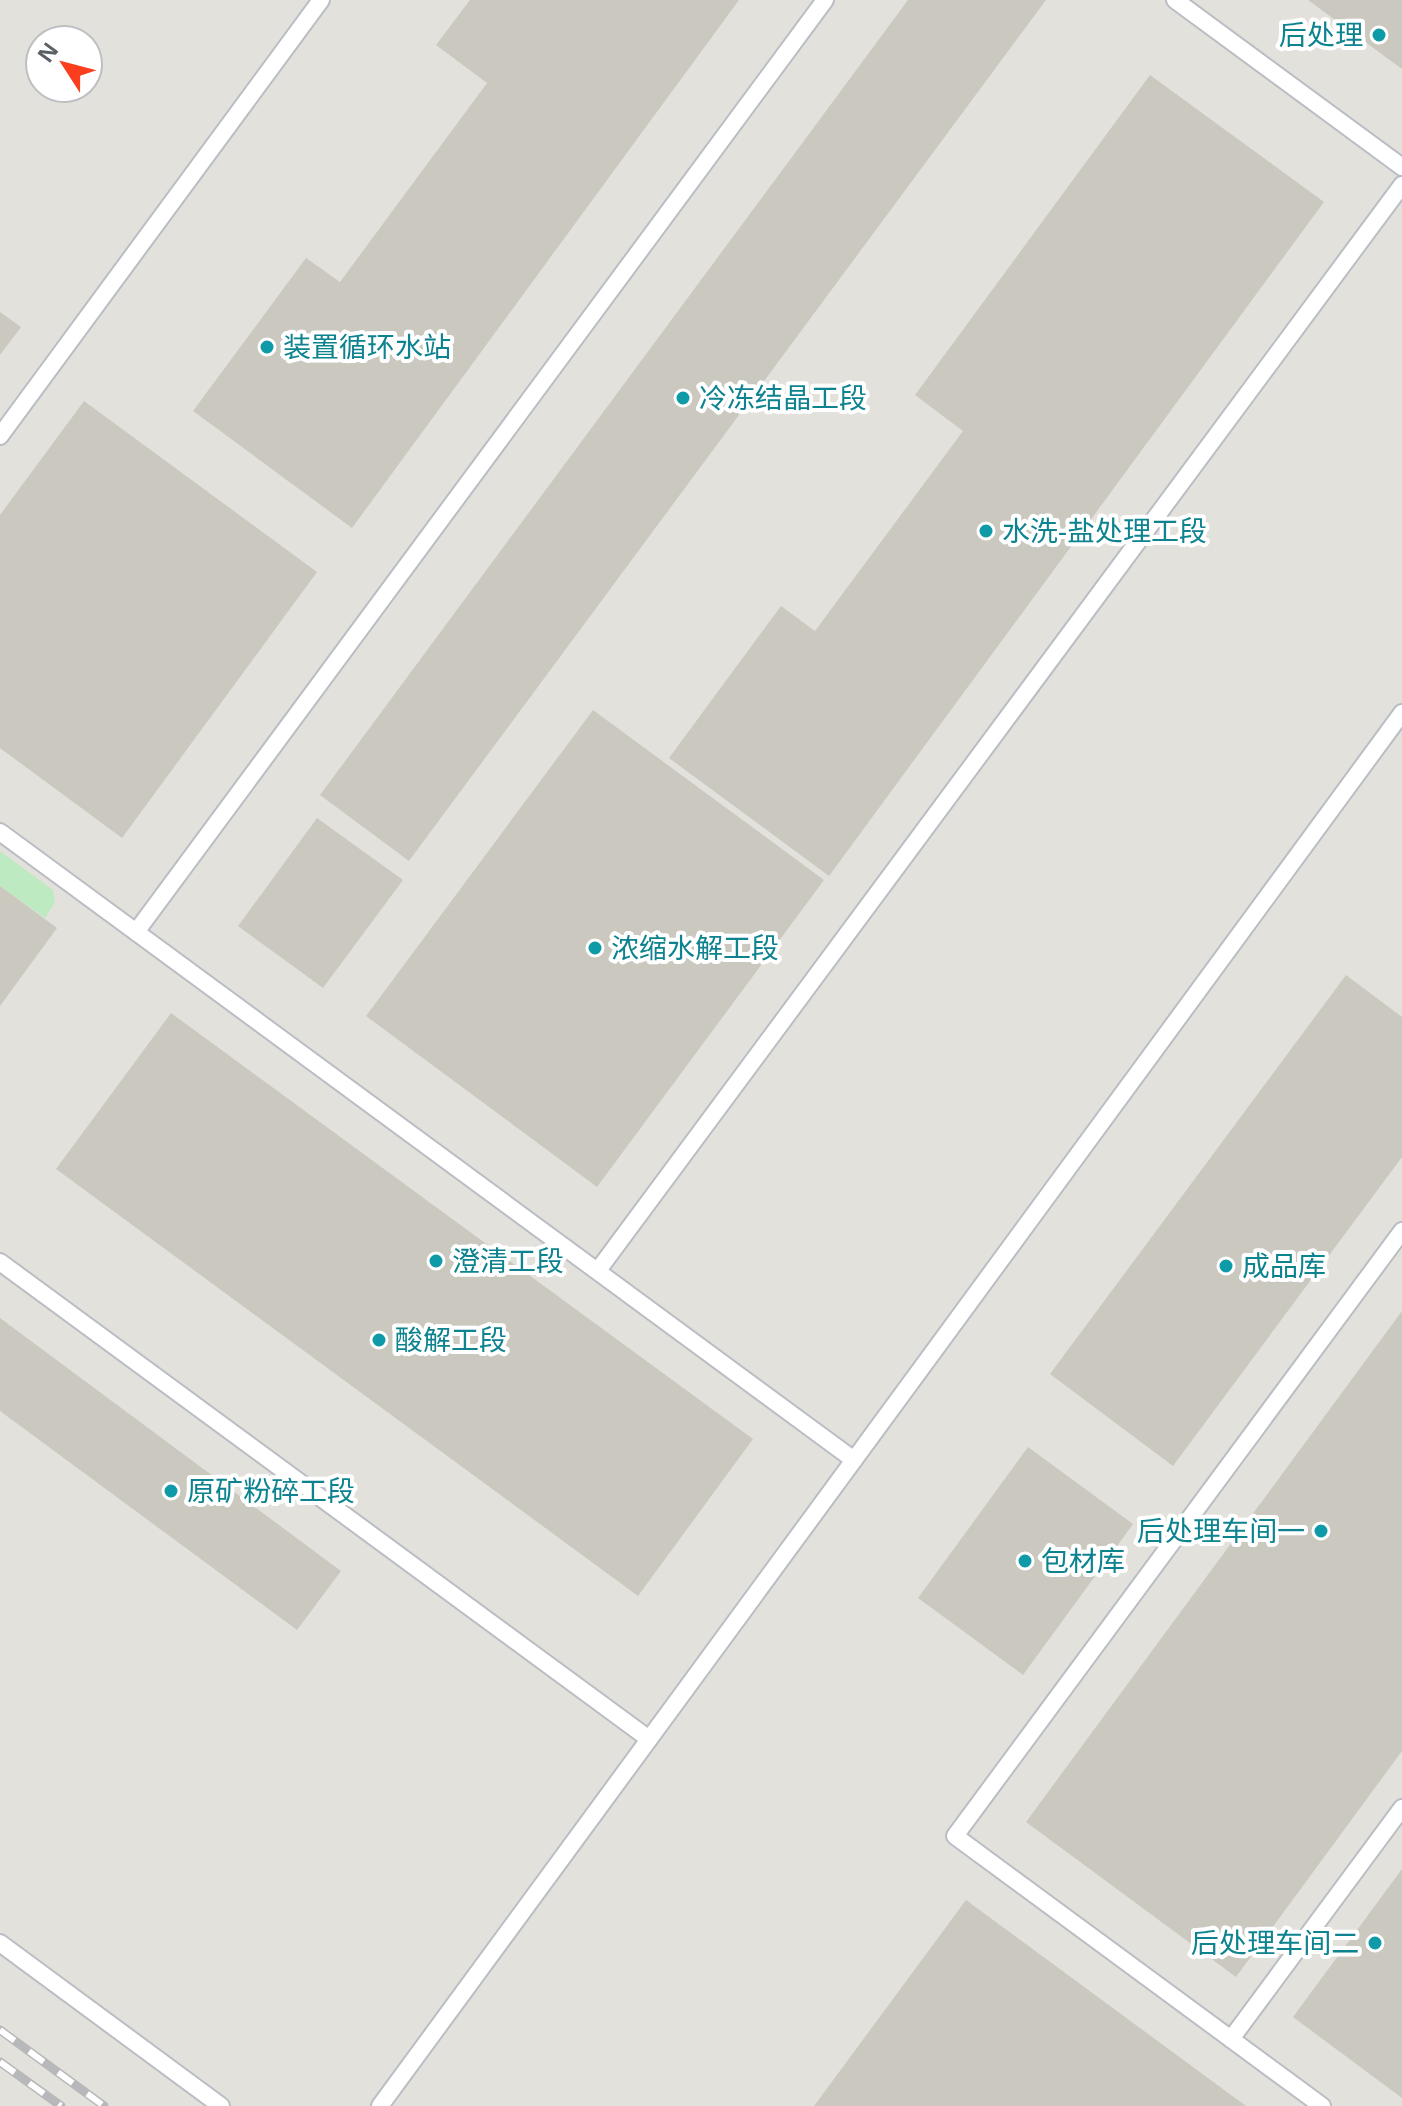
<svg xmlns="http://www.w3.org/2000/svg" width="1402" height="2106" viewBox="0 0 1402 2106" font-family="'Noto Sans','Noto Sans SC',sans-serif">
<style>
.industrial{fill:#e3e1db;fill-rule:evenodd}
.green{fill:#bdeac0}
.building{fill:#cbc8c0}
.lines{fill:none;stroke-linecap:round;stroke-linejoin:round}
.service-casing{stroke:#bbbdc4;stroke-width:20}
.service{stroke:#fff;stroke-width:16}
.rail-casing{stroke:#b7b8b9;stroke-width:9}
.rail{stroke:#fff;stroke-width:6;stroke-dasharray:18;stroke-linecap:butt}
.culture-dot{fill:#0f9aa8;stroke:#fff;stroke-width:3}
.labels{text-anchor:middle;stroke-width:8;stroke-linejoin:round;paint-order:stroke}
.culture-label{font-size:28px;fill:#0d838f;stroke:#fff;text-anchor:start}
</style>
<rect width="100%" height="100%" fill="#f0eee3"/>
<path class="industrial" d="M 0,0 L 1402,0 L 1402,2106 L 0,2106 ZM 40,40 L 88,40 L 88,88 L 40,88 Z"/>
<path class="green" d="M 0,851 L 53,890 L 55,902 L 45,918 L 0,886 Z"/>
<g class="building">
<path d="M 470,0 L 739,0 L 352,528 L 193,411 L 306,258 L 340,282 L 487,83 L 436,45 Z"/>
<path d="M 908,0 L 1046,0 L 409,861 L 320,795 Z"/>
<path d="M 1308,0 L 1402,0 L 1402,69 Z"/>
<path d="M 1150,75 L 1324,202 L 829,876 L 669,758 L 781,606 L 815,631 L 963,431 L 915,395 Z"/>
<path d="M 0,312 L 21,327 L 0,355 Z"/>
<path d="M 84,401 L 317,572 L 122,838 L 0,748 L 0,515 Z"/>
<path d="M 593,710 L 824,880 L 597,1187 L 366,1016 Z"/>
<path d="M 317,818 L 403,880 L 323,988 L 238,926 Z"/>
<path d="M 0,886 L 57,928 L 0,1006 Z"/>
<path d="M 1346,975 L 1402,1017 L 1402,1157 L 1173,1466 L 1050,1374 Z"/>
<path d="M 171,1013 L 753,1439 L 638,1596 L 56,1169 Z"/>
<path d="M 1402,1311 L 1402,1751 L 1236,1977 L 1026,1822 Z"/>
<path d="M 0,1318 L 341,1571 L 297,1630 L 0,1411 Z"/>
<path d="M 1028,1447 L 1133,1524 L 1023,1675 L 918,1598 Z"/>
<path d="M 1402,1869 L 1402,2098 L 1293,2017 Z"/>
<path d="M 966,1900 L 1246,2106 L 814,2106 Z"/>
</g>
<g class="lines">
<g class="service-casing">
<g id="service">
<path d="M 1175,0 L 1402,167"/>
<path d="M 0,436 L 321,0"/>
<path d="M 0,832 L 854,1460"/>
<path d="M 136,932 L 825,0"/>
<path d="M 0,1262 L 649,1739"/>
<path d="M 599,1269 L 1402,185"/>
<path d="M 0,1943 L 221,2106"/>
<path d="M 1231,2039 L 1402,1808"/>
<path d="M 380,2106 L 1402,713"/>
<path d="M 1322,2106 L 955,1836 L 1402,1231"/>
</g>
</g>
<use href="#service" class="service"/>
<g class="rail-casing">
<g id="rail">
<path d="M 0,2030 L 104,2106"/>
<path d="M 0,2062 L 61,2106"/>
</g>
</g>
<use href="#rail" class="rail"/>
</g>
<g class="culture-dot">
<circle cx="1379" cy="35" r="8"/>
<circle cx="267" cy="347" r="8"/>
<circle cx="683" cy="398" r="8"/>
<circle cx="986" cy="531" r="8"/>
<circle cx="595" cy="948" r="8"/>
<circle cx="436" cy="1261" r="8"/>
<circle cx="1226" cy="1266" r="8"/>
<circle cx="379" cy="1340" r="8"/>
<circle cx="171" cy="1491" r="8"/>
<circle cx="1321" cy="1531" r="8"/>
<circle cx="1025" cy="1561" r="8"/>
<circle cx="1375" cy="1943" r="8"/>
</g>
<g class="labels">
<g class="culture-label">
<text x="1363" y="45" text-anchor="end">后处理</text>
<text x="283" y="357">装置循环水站</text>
<text x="699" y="408">冷冻结晶工段</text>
<text x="1002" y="541">水洗-盐处理工段</text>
<text x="611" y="958">浓缩水解工段</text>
<text x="452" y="1271">澄清工段</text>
<text x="1242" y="1276">成品库</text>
<text x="395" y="1350">酸解工段</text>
<text x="187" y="1501">原矿粉碎工段</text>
<text x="1305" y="1541" text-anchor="end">后处理车间一</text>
<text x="1041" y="1571">包材库</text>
<text x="1359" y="1953" text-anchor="end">后处理车间二</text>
</g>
</g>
<g transform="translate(64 64) rotate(306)"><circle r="38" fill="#ffffff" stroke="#bdbfc2" stroke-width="2"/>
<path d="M0-6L14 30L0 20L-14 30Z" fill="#fb3e1e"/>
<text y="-12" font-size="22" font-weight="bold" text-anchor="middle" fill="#5b5f66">N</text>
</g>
</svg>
